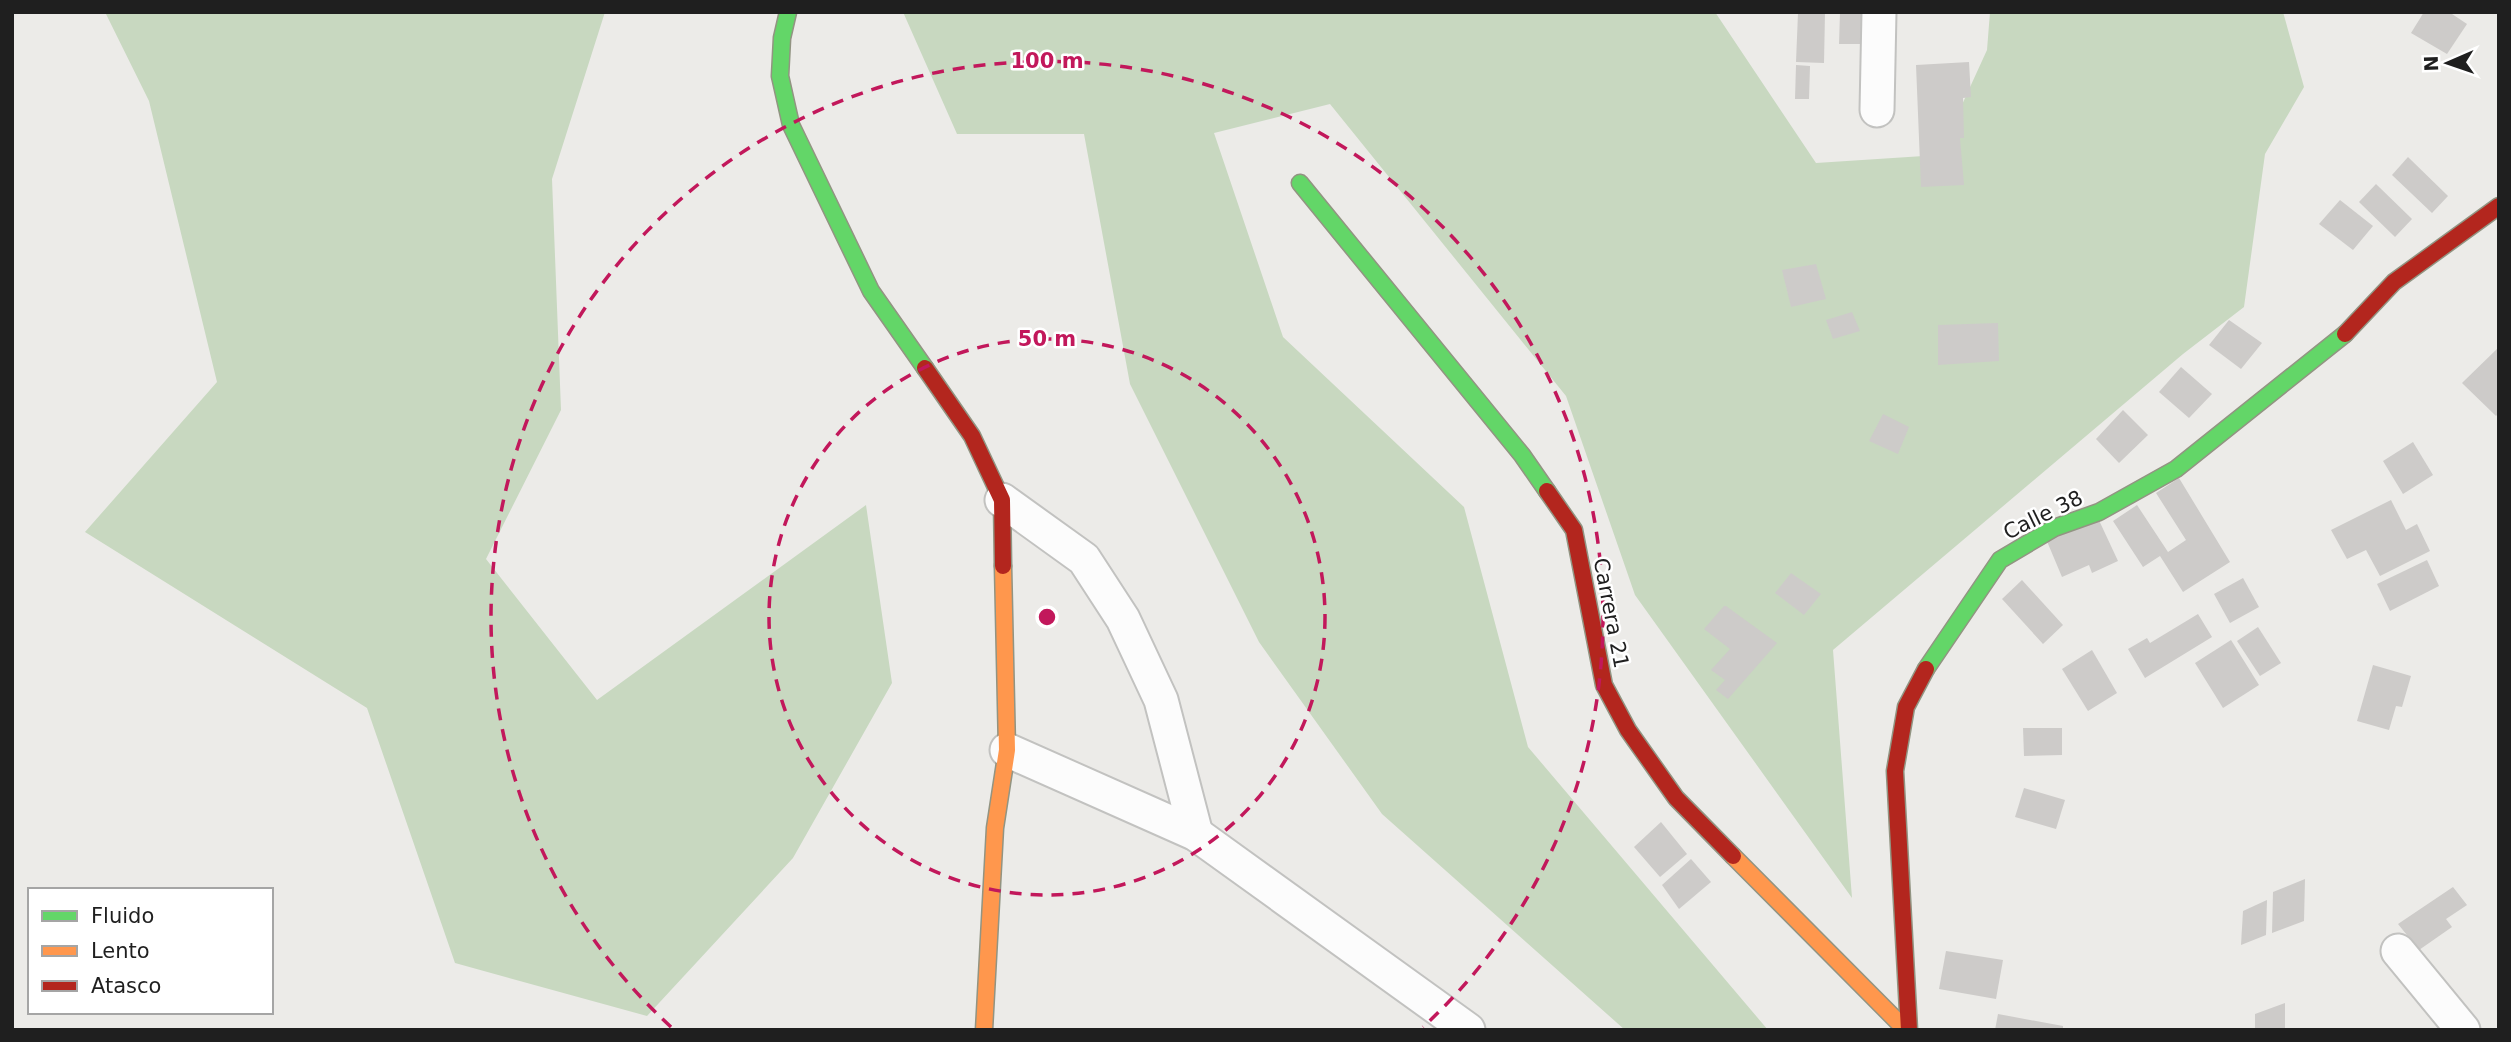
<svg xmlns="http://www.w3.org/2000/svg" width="2511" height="1042" viewBox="0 0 2511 1042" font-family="'DejaVu Sans',sans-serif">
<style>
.forest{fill:#c8d8c0}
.building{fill:#cdcbc9}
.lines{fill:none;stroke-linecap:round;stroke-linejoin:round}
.street-casing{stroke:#c2c2c0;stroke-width:37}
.fast-casing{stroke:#929482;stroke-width:19}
.slow-casing{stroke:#929482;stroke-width:19}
.jam-casing{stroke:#929482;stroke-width:19}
.street{stroke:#fcfcfc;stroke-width:33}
.fast{stroke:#63d668;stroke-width:16}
.slow{stroke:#ff974d;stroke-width:16}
.jam{stroke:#b3261e;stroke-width:16}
.ring{fill:none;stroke:#c2185b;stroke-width:3.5;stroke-dasharray:12 9}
.labels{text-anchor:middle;stroke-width:5;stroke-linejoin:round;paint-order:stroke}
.street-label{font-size:21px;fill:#1f1f1f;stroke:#fff}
.centre{fill:#c2185b;stroke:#fff;stroke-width:3.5}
.ring-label{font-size:21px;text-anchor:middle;font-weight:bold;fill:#c2185b;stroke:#fff;stroke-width:5;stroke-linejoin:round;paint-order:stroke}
</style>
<rect width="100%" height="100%" fill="#ecebe8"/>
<g class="forest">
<path d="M 105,12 L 605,12 L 552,179 L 561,410 L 486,559 L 597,700 L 866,505 L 892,683 L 793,858 L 647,1016 L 455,963 L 367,708 L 85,532 L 217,382 L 149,101 Z"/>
<path d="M 903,12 L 1715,12 L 1816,163 L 1939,155 L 1987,50 L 1990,12 L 2283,12 L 2304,87 L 2265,154 L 2244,307 L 2183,354 L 1833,650 L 1852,898 L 1635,595 L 1566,396 L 1330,104 L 1214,133 L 1283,337 L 1464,507 L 1528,747 L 1768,1030 L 1625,1030 L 1382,814 L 1259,642 L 1130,384 L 1084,134 L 957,134 Z"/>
</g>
<g class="building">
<path d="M 1840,12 L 1863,13 L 1862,44 L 1839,44 Z"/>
<path d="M 2424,12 L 2449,12 L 2467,24 L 2447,54 L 2411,33 Z"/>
<path d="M 1798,13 L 1825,13 L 1824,63 L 1796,62 Z"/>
<path d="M 1969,62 L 1971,97 L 1963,98 L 1964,138 L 1960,138 L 1964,185 L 1921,187 L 1916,65 Z"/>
<path d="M 1796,65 L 1810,66 L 1809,99 L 1795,99 Z"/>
<path d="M 2408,157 L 2448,196 L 2432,213 L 2392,175 Z"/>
<path d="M 2376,184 L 2412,219 L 2395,237 L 2359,202 Z"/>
<path d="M 2340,200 L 2373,226 L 2353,250 L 2319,224 Z"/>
<path d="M 1816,264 L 1826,299 L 1791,307 L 1782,270 Z"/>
<path d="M 1852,312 L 1860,331 L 1833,339 L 1826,320 Z"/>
<path d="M 2229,320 L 2262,343 L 2241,369 L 2209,345 Z"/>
<path d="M 1998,323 L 1999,361 L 1938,365 L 1938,325 Z"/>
<path d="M 2499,347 L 2499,413 L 2496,416 L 2462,383 Z"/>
<path d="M 2181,367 L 2212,394 L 2189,418 L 2159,392 Z"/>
<path d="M 2123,410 L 2148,435 L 2119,463 L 2096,439 Z"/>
<path d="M 1883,414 L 1909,427 L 1898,454 L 1869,441 Z"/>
<path d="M 2413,442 L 2433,475 L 2403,494 L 2383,461 Z"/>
<path d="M 2179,478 L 2230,562 L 2183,592 L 2160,556 L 2143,567 L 2113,521 L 2137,505 L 2168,552 L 2186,540 L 2156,493 Z"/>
<path d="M 2391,500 L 2406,530 L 2417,524 L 2430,551 L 2380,576 L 2366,550 L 2347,559 L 2331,530 Z"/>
<path d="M 2097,516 L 2118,561 L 2092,573 L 2089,565 L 2062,577 L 2046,539 Z"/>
<path d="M 2427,560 L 2439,586 L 2390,611 L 2377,584 Z"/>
<path d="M 1791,573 L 1821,594 L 1804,615 L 1775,593 Z"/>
<path d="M 2243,578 L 2259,607 L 2230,623 L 2214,594 Z"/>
<path d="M 2022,580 L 2063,625 L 2043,644 L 2002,599 Z"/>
<path d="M 1724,606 L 1726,606 L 1777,643 L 1728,699 L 1716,690 L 1725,680 L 1711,670 L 1730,649 L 1704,629 Z"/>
<path d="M 2198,614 L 2212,637 L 2145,678 L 2128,649 L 2147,638 L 2150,643 Z"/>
<path d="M 2258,627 L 2281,663 L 2260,676 L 2237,641 Z"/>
<path d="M 2231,640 L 2259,685 L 2223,708 L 2195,663 Z"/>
<path d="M 2092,650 L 2117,693 L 2088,711 L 2062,669 Z"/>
<path d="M 2373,665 L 2411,676 L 2402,707 L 2396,706 L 2389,730 L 2357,721 Z"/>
<path d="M 2023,728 L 2062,728 L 2062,755 L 2024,756 Z"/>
<path d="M 2024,788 L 2065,800 L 2056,829 L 2015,817 Z"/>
<path d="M 1661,822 L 1687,854 L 1660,877 L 1634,847 Z"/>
<path d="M 1691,859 L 1711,882 L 1679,909 L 1662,885 Z"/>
<path d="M 2305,879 L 2304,921 L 2272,933 L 2273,892 Z"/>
<path d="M 2453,887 L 2467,905 L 2446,919 L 2452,927 L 2419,950 L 2398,924 Z"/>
<path d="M 2267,900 L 2266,935 L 2241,945 L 2243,911 Z"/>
<path d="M 1946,951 L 2003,960 L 1996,999 L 1939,989 Z"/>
<path d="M 2285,1003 L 2285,1030 L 2255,1030 L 2255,1014 Z"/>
<path d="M 1998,1014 L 2063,1026 L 2063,1030 L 1995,1030 Z"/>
</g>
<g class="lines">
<g class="street-casing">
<g id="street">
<path d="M 1877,110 L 1879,12"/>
<path d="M 1002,500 L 1084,559 L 1123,619 L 1161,700 L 1196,834"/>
<path d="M 1007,750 L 1196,834 L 1468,1030"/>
<path d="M 2398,951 L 2463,1030"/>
</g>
</g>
<g class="fast-casing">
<g id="fast">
<path d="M 788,12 L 782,38 L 780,76 L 791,125 L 871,291 L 925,368"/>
<path d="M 1300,183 L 1522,455 L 1547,491"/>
<path d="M 1926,669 L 2000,560 L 2054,528 L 2099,512 L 2176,469 L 2345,334"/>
</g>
</g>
<g class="slow-casing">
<g id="slow">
<path d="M 1733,856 L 1906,1030"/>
<path d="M 984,1030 L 995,828 L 1007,750 L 1003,566"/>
</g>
</g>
<g class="jam-casing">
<g id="jam">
<path d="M 2345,334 L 2394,282 L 2499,206"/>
<path d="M 925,368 L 972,436 L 1002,500 L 1003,566"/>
<path d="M 1547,491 L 1574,530 L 1604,685 L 1628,730 L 1676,798 L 1733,856"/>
<path d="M 1909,1030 L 1895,771 L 1906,707 L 1926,669"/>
</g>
</g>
<use href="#street" class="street"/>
<use href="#fast" class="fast"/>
<use href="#slow" class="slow"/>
<use href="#jam" class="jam"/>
</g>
<g class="ring">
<circle cx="1047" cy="617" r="278"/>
<path d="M671 1027A556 556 0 1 1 1423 1027"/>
</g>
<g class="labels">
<g class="street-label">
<text transform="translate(2043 515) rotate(-26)" y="7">Calle 38</text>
<text transform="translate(1611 613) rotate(79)" y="7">Carrera 21</text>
</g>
</g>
<circle cx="1047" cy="617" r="10" class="centre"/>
<g class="ring-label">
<text x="1047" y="68">100 m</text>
<text x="1047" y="346">50 m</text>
</g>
<rect width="2511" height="1042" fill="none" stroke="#1f1f1f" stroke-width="28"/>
<rect x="28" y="888" width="245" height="126" fill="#ffffff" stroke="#a5a5a5" stroke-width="2"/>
<rect x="42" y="911" width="35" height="10" fill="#63d668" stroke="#a5a5a5" stroke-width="2"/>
<text x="91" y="923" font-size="21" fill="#1f1f1f">Fluido</text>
<rect x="42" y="946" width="35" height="10" fill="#ff974d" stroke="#a5a5a5" stroke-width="2"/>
<text x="91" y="958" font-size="21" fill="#1f1f1f">Lento</text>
<rect x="42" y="981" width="35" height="10" fill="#b3261e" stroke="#a5a5a5" stroke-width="2"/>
<text x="91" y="993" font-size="21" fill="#1f1f1f">Atasco</text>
<g transform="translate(2448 63) rotate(268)" stroke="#ffffff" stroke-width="5" paint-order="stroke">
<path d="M0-5L12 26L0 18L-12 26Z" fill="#1f1f1f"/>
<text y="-10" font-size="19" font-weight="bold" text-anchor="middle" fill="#1f1f1f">N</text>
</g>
</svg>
